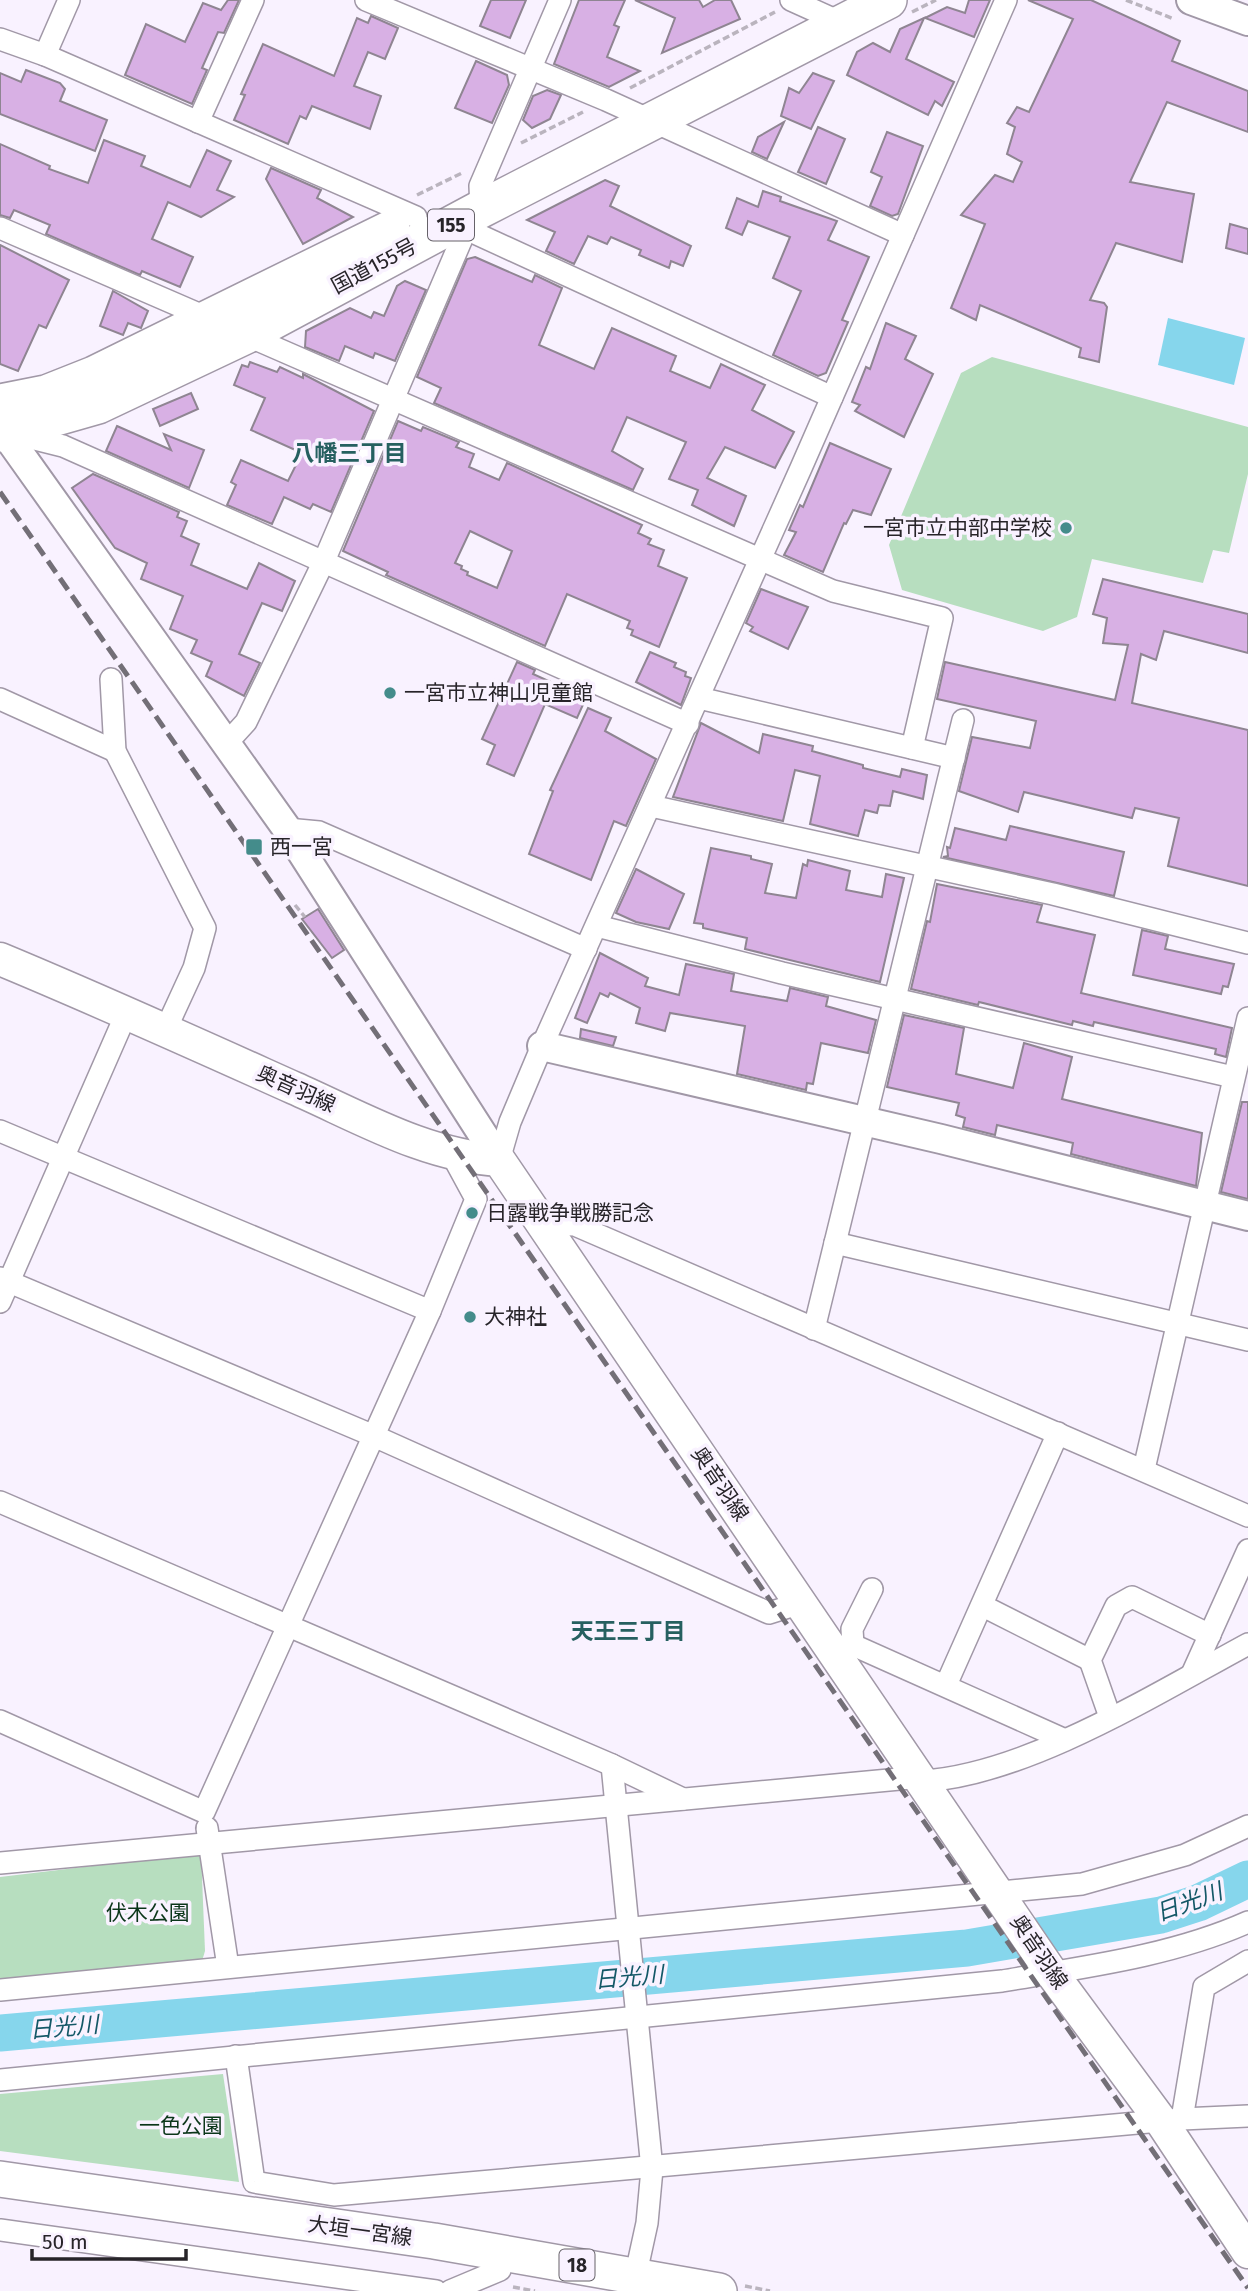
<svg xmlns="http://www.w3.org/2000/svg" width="1248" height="2291" viewBox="0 0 1248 2291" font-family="'Fira Sans','Noto Sans JP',sans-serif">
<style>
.green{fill:#b7debf}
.water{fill:#86d6ec}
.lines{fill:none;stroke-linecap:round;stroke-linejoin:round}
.river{stroke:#86d6ec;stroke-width:37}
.building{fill:#d8b0e4;stroke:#8f8592;stroke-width:2;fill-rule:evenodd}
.minor-casing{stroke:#a198a7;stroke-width:24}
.tertiary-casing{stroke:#a198a7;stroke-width:32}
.secondary-casing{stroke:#a198a7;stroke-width:35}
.primary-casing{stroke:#a198a7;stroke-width:38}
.trunk-casing{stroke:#a198a7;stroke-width:40}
.path{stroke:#bab4be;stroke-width:3.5;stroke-dasharray:7 3.5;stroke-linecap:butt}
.minor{stroke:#fff;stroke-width:21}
.tertiary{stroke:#fff;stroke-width:28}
.secondary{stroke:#fff;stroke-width:32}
.primary{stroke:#fff;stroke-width:35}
.trunk{stroke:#fff;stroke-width:37}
.rail{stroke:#736f77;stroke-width:5;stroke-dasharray:14 7;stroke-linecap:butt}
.poi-dot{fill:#448c8b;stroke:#f9f2ff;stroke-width:2.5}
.labels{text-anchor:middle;stroke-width:7;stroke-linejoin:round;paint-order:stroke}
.shield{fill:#f9f2ff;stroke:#666269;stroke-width:2}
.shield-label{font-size:19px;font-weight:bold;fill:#272429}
.street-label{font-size:21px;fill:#272429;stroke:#f9f2ff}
.poi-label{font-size:21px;fill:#272429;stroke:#f9f2ff;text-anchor:start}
.park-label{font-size:21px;fill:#0b361a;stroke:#f9f2ff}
.neighbourhood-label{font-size:23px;font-weight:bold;fill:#266060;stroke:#f9f2ff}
.water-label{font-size:23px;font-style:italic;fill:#145867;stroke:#f9f2ff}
</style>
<rect width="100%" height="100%" fill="#f9f2ff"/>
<g class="green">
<path d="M 992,357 L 1248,427 L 1248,474 L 1229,553 L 1213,550 L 1203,583 L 1092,559 L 1077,617 L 1043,631 L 902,590 L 889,545 L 961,373 Z"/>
<path d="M 201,1853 L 205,1951 L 202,1961 L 0,1981 L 0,1877 Z"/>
<path d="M 223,2074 L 239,2182 L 0,2151 L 0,2094 Z"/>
</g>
<path class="water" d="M 1168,318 L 1245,338 L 1234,385 L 1158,365 Z"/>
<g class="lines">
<path class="river" d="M 0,2033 L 967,1948 L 1161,1915 L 1198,1903 L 1248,1879"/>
</g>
<g class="building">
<path d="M 228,0 L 239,0 L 224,33 L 218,32 L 202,68 L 207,70 L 192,104 L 125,75 L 146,24 L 185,42 L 203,3 L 221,10 Z"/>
<path d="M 491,0 L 526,0 L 510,38 L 480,26 Z"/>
<path d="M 579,0 L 625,0 L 614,25 L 619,27 L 607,57 L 640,71 L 609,87 L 554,64 Z"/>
<path d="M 635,0 L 699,0 L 703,7 L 715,0 L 731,0 L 740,19 L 662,53 L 675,18 Z"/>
<path d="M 969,0 L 990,0 L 974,37 L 925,18 L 947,7 L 965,13 Z"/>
<path d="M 1028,0 L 1091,0 L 1180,41 L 1172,61 L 1248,91 L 1248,132 L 1167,102 L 1130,182 L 1194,194 L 1182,262 L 1116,243 L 1090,300 L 1104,303 L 1107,307 L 1099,362 L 1079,357 L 1081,348 L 980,305 L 976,320 L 951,308 L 985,224 L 961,215 L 995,175 L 1013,182 L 1022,162 L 1007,154 L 1015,127 L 1007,123 L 1017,107 L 1029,112 L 1073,19 Z"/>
<path d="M 371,16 L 398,28 L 385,59 L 368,52 L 354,86 L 381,96 L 370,129 L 312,106 L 306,119 L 300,116 L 288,144 L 234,120 L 245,95 L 241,94 L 263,44 L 334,76 L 357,18 L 368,23 Z"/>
<path d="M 924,18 L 906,59 L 954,82 L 942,106 L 935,101 L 928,115 L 847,75 L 857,52 L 873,43 L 890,52 L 900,29 Z"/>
<path d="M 476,61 L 507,75 L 509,85 L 492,123 L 455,108 Z"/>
<path d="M 26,70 L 60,83 L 65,89 L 60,101 L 107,120 L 95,151 L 0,114 L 0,73 L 21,82 Z"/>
<path d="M 813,73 L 834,81 L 811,129 L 781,116 L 789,88 L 799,93 Z"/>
<path d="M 547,90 L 561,95 L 550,119 L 532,128 L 523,120 L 533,96 Z"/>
<path d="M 784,122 L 767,159 L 752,152 L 758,137 Z"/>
<path d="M 818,127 L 845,139 L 826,184 L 798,172 Z"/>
<path d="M 887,132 L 923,146 L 898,214 L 892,216 L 870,206 L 882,177 L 871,172 Z"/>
<path d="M 104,140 L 145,156 L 141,166 L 190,187 L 207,150 L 231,161 L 217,190 L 234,197 L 201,217 L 168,202 L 152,239 L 193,257 L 180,287 L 142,271 L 140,275 L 46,234 L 50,225 L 14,210 L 10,218 L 0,215 L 0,144 L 50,166 L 49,169 L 88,183 Z"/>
<path d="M 271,168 L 321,190 L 317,198 L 353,217 L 303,244 L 266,179 Z"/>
<path d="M 605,180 L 619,186 L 610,206 L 691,246 L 683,266 L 671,261 L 669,268 L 639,255 L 641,250 L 611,237 L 607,244 L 588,236 L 574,264 L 546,251 L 555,232 L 527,220 Z"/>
<path d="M 763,191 L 781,197 L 780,201 L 837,221 L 828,240 L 869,257 L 842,320 L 848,322 L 826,373 L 818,376 L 773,355 L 801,291 L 773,278 L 790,237 L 748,221 L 742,235 L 726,228 L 737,198 L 758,207 Z"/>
<path d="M 1230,224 L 1248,229 L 1248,254 L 1226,248 Z"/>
<path d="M 0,245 L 69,280 L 46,328 L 39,325 L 18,371 L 0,364 Z"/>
<path d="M 475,257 L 532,282 L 535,275 L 562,288 L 539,345 L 594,369 L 612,328 L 676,356 L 670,371 L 710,388 L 721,364 L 765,385 L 752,410 L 794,432 L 775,468 L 725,447 L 707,478 L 746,496 L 734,526 L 692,505 L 698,490 L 669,479 L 686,442 L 627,417 L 612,451 L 643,469 L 633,490 L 434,403 L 441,388 L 417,377 L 467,259 Z"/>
<path d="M 405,281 L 426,290 L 395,361 L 375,353 L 373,358 L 345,346 L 339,361 L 305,347 L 306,331 L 350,308 L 371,318 L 374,312 L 384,316 L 397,286 Z"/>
<path d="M 113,291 L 148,311 L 141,328 L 128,323 L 123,335 L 100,326 Z"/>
<path d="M 886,323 L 916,336 L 905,359 L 933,374 L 904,437 L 855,411 L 860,405 L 852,402 L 866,367 L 870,369 Z"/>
<path d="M 250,362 L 277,372 L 280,367 L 303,378 L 303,374 L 374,411 L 331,512 L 313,504 L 310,509 L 284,497 L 272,524 L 227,505 L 236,485 L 231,482 L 241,460 L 288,481 L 302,453 L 251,430 L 265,398 L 234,385 L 242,365 L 248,367 Z"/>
<path d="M 191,393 L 198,409 L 160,426 L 153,409 Z"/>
<path d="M 398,421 L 421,431 L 423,427 L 459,442 L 456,447 L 474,454 L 469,467 L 499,480 L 507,463 L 642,525 L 638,533 L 651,539 L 648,544 L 664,550 L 658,566 L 687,578 L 659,647 L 631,635 L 633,630 L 627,628 L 630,621 L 567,594 L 545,646 L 386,575 L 388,572 L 343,551 ZM 470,531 L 512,551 L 497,588 L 467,575 L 468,572 L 461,569 L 462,566 L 455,563 Z"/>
<path d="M 117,426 L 171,450 L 164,434 L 204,450 L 189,488 L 106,451 Z"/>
<path d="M 830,443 L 891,469 L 871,515 L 853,510 L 846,524 L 844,523 L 823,572 L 784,555 L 796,532 L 789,530 L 800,505 L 803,507 Z"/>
<path d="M 93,474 L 179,512 L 177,517 L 187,521 L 181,536 L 199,544 L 191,565 L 247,589 L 259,563 L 295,581 L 282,611 L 262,603 L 239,654 L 260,663 L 244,696 L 206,676 L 212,662 L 191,653 L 197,640 L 170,629 L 183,596 L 141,579 L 147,563 L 115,548 L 72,488 Z"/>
<path d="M 1103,579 L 1248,614 L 1248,653 L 1164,631 L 1156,660 L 1141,654 L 1132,703 L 1248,730 L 1248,886 L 1168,866 L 1179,818 L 1135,808 L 1132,818 L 1024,792 L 1018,812 L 959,791 L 972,737 L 1030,748 L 1036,721 L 937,699 L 945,662 L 1115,700 L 1128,645 L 1103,643 L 1107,618 L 1093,614 Z"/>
<path d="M 761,589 L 808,607 L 788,649 L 750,631 L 753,627 L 746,623 Z"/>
<path d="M 650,652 L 676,663 L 674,667 L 686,672 L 685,676 L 691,678 L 681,705 L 636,682 Z"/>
<path d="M 517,662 L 535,670 L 533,674 L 586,698 L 577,718 L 545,704 L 514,776 L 487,764 L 495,745 L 482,739 Z"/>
<path d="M 588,708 L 611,718 L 605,731 L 656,759 L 626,826 L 614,821 L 591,880 L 529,854 L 553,791 L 550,790 Z"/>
<path d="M 701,723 L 759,753 L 763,734 L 813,746 L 812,751 L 863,765 L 863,768 L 900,777 L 902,769 L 927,775 L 923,799 L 893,791 L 890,806 L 879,805 L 877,813 L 865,810 L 858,836 L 810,824 L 820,776 L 795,770 L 783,821 L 673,797 Z"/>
<path d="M 1010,826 L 1124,852 L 1114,896 L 943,857 L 948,856 L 947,847 L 950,848 L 955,828 L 1006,840 Z"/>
<path d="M 711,848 L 751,856 L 751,859 L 772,864 L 765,893 L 796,898 L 803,864 L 807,866 L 808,860 L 850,871 L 846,890 L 882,897 L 886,874 L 904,878 L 880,982 L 745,949 L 747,938 L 703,928 L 703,924 L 694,923 Z"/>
<path d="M 636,869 L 684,894 L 669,929 L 636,922 L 616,913 Z"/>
<path d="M 937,884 L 1042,905 L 1037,922 L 1095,935 L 1081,993 L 1232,1028 L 1226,1057 L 1215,1054 L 1216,1049 L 1094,1022 L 1093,1026 L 1073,1021 L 1072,1025 L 979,1002 L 978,1005 L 911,989 L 927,921 L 930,922 Z"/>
<path d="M 318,909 L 344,950 L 332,958 L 302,919 Z"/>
<path d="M 1142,930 L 1168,936 L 1165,949 L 1234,964 L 1228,987 L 1223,986 L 1221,994 L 1133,975 Z"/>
<path d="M 600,953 L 648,978 L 645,986 L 679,995 L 686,964 L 734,974 L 731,991 L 787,1001 L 790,988 L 828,997 L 826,1006 L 876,1020 L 868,1053 L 821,1043 L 813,1084 L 807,1083 L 806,1090 L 737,1074 L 745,1026 L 670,1013 L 665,1031 L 636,1023 L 640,1008 L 610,993 L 608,997 L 600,993 L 587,1023 L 575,1018 Z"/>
<path d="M 904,1015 L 964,1028 L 956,1074 L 1013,1088 L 1024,1043 L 1072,1057 L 1062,1099 L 1202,1133 L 1196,1186 L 1071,1154 L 1073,1143 L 997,1125 L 995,1135 L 963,1127 L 965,1118 L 956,1115 L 959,1103 L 887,1087 Z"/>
<path d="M 581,1029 L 616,1037 L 613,1046 L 580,1038 Z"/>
<path d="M 1242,1102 L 1248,1102 L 1248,1199 L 1221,1192 Z"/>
</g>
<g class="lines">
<g class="minor-casing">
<g id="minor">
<path d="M 366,0 L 606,100 L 903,235"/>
<path d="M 791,0 L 842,23"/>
<path d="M 0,39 L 45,55 L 416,217"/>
<path d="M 45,55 L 69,0"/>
<path d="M 198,122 L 253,0"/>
<path d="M 0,228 L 210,319"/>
<path d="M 466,229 L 832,397"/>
<path d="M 246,335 L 833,591 L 942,618 L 912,748"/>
<path d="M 15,434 L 63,446 L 688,724"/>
<path d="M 111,679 L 115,751 L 205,928 L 194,968 L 165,1031"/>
<path d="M 699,698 L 954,758"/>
<path d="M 0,699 L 115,751"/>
<path d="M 225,745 L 246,722 L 324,561 L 466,229 L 481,209 L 480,186 L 560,0"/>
<path d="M 651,806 L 1053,894 L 1248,943"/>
<path d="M 287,829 L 319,832 L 586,949"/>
<path d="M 597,926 L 782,973 L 1233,1077"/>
<path d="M 0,1131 L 430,1311"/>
<path d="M 499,1160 L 510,1122 L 542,1046 L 801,468 L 1006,0"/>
<path d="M 541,1224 L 575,1225 L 1248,1516"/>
<path d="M 835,1243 L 1248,1340"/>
<path d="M 0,1278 L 374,1436 L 769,1613 L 801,1603"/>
<path d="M 0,1302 L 127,1012"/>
<path d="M 814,1329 L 963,720"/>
<path d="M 1144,1469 L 1248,1018"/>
<path d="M 0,1502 L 612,1765 L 683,1799"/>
<path d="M 983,1606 L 1090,1660"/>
<path d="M 853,1645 L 852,1629 L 872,1589"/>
<path d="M 836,1653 L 853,1645 L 1063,1739"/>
<path d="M 1192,1674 L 1248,1550"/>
<path d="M 946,1685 L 1058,1433"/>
<path d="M 1110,1717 L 1090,1660 L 1116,1606 L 1132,1597 L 1210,1635"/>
<path d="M 0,1721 L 204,1812 L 430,1311 L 476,1199 L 451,1153"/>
<path d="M 612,1765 L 652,2169 L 647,2223 L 633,2287"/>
<path d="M 924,1781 C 1028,1774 1157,1693 1248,1644"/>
<path d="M 207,1828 L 228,1967"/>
<path d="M 0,1863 L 921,1777"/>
<path d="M 0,1990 L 1082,1884 L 1185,1855 L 1248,1826"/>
<path d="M 236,2056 L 254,2182 L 334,2195 L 1182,2119 L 1248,2116"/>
<path d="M 0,2080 L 1002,1981 C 1084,1967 1172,1956 1248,1922"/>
<path d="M 1182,2119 L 1204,1987 L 1248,1961"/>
<path d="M 0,2230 L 436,2291"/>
<path d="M 450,2291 L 500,2270"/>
</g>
</g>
<g class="tertiary-casing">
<g id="tertiary">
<path d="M 1191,0 L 1248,21"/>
<path d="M 0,426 L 287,829 L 499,1160"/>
<path d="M 542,1046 L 941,1139 L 1248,1216"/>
</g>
</g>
<g class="secondary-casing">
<path id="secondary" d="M 0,959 C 99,1000 196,1044 294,1088 C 360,1117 426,1156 499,1160 L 1051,1972 L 1161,2121 L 1248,2252"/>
</g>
<g class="primary-casing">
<path id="primary" d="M 0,2179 L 434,2241 L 719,2291"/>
</g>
<g class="trunk-casing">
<g id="trunk">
<path d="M 0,403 L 46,394 L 94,375 L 391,229"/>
<path d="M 0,433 L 98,405 L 246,335 L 481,209 L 888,0"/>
</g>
</g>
<g class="path">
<path d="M 1126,0 L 1174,19"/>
<path d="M 912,12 L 936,0"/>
<path d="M 630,88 L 775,12"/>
<path d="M 521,143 L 583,112"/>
<path d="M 417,195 L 464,172"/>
<path d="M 295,905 L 305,917"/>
<path d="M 745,2286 L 770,2291"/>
<path d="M 513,2287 L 535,2291"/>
</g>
<use href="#minor" class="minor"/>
<use href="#tertiary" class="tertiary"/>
<use href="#secondary" class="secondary"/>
<use href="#primary" class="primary"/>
<use href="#trunk" class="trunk"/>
<path class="rail" d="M 0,492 L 1248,2288"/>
</g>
<g class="poi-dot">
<circle cx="1066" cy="528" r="7"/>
<circle cx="390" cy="693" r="7"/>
<rect x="245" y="838" width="18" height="18" rx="3.5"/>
<circle cx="472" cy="1213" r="7"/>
<circle cx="470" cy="1317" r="7"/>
</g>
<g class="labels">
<g class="shield">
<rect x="428" y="209.5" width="46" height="31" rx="5"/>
<rect x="559.5" y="2249.5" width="35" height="31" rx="5"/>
</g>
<g class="shield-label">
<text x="451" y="232">155</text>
<text x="577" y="2272">18</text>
</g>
<g class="street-label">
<text transform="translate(374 266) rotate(-28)" y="7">国道155号</text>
<text transform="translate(296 1089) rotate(24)" y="7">奥音羽線</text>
<text transform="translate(720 1484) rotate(56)" y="7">奥音羽線</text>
<text transform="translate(1039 1952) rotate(56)" y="7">奥音羽線</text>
<text transform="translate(360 2231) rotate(8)" y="7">大垣一宮線</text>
</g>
<g class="poi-label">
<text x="1052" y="535" text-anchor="end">一宮市立中部中学校</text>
<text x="404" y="700">一宮市立神山児童館</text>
<text x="270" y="854">西一宮</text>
<text x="486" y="1220">日露戦争戦勝記念</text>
<text x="484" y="1324">大神社</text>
</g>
<g class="park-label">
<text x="148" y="1920">伏木公園</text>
<text x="181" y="2133">一色公園</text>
</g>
<g class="neighbourhood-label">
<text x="349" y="461">八幡三丁目</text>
<text x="628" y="1639">天王三丁目</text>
</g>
<g class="water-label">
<text transform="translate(1189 1902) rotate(-20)" y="8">日光川</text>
<text transform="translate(629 1977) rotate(-5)" y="8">日光川</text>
<text transform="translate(64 2027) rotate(-5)" y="8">日光川</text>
</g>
</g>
<path d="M32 2249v10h154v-10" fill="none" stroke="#272429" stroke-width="3.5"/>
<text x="42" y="2249" font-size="21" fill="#272429" stroke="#f9f2ff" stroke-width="5" paint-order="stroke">50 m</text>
</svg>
